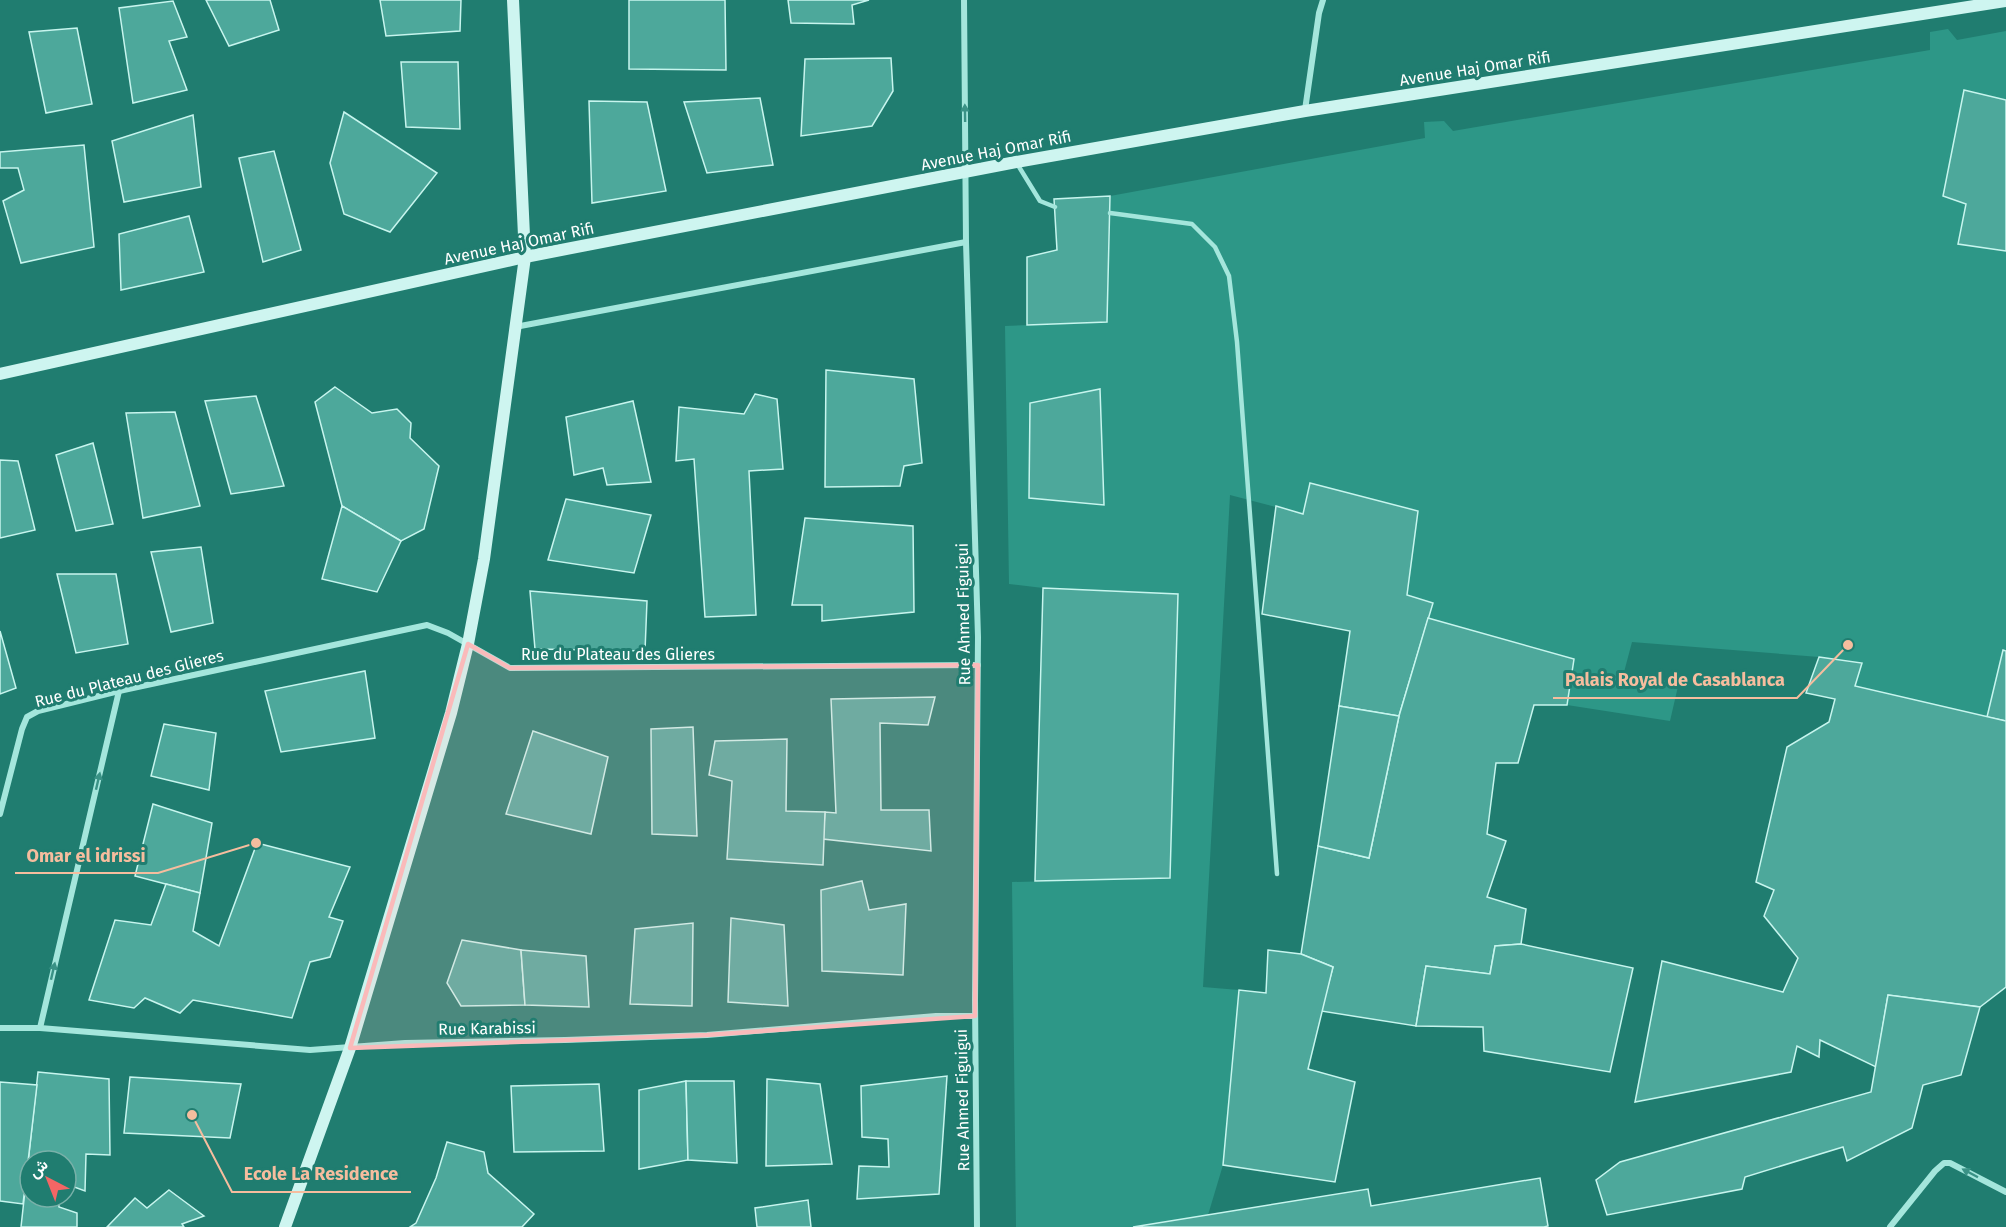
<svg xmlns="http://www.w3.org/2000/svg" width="2006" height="1227" viewBox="0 0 2006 1227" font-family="'Fira Sans',Vazirmatn,sans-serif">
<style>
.green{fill:#2d9787}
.building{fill:#4da89b;stroke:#c7f5ee;stroke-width:1.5}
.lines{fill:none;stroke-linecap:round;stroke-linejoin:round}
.lane{stroke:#a4e6dc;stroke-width:4.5}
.street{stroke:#a4e6dc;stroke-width:6}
.secondary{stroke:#cef5f0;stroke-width:12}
.oneway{fill:#3a9286}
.marked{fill:#fababa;fill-opacity:0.2;stroke:#fababa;stroke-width:4.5;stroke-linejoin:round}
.labels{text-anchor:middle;stroke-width:6;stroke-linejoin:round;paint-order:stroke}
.street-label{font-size:16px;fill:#fff;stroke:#207d70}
.leader{fill:none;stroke:#f6bd9e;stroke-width:2}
.callout-dot{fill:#f6bd9e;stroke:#207d70;stroke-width:2}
.callout-label{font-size:18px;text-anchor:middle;font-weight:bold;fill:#f6bd9e;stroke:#207d70;stroke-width:6;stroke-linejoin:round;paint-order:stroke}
</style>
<rect width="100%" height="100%" fill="#207d70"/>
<path class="green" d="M 1948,29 L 1957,40 L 2006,31 L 2006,651 L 2003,651 L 1987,717 L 1855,686 L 1862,663 L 1819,657 L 1632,642 L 1623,676 L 1679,682 L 1670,721 L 1567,705 L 1574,659 L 1428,618 L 1433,603 L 1407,595 L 1418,511 L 1310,483 L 1303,514 L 1230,495 L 1203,987 L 1239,990 L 1223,1165 L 1208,1215 L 1133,1227 L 1016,1227 L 1012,882 L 1170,878 L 1178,595 L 1043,588 L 1009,584 L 1005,326 L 1107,322 L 1110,196 L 1425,138 L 1424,122 L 1444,121 L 1453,131 L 1930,50 L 1930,32 Z"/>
<g class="building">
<path d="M 206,0 L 270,0 L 279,30 L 229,46 Z"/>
<path d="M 380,0 L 461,0 L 460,31 L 386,36 Z"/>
<path d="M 629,0 L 725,0 L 726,70 L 629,69 Z"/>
<path d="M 788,0 L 869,0 L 852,5 L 854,24 L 791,23 Z"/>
<path d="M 173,1 L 187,37 L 169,41 L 187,90 L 133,103 L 119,8 Z"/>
<path d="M 77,28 L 92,104 L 46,113 L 29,32 Z"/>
<path d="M 891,58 L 893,91 L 872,126 L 801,136 L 805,59 Z"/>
<path d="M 401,62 L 458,62 L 460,129 L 406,127 Z"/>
<path d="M 1964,90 L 2006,100 L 2006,251 L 1958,244 L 1966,204 L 1943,196 Z"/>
<path d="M 760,98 L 773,165 L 707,173 L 684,102 Z"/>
<path d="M 589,101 L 647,102 L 666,191 L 592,203 Z"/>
<path d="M 344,112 L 437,173 L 390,232 L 344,214 L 330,163 Z"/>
<path d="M 193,115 L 201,187 L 124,202 L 112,141 Z"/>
<path d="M 84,145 L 94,247 L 21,263 L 3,201 L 24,190 L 18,168 L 0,168 L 0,152 Z"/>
<path d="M 274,151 L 301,250 L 263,262 L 239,158 Z"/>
<path d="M 1110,196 L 1107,322 L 1027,325 L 1027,257 L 1057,250 L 1054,199 Z"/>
<path d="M 189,216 L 204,272 L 121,290 L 119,234 Z"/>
<path d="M 826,370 L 914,379 L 922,463 L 904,466 L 900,486 L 825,487 Z"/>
<path d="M 335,387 L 372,413 L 397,409 L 411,423 L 410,438 L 439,466 L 424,529 L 401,541 L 342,506 L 315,402 Z"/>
<path d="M 1100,389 L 1104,505 L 1029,498 L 1030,403 Z"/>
<path d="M 755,394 L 777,399 L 783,469 L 749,471 L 756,615 L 705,617 L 694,459 L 676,461 L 679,407 L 744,414 Z"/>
<path d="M 256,396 L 284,486 L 231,494 L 205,401 Z"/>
<path d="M 633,401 L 651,482 L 607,485 L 603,468 L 574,475 L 566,417 Z"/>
<path d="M 175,412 L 200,506 L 143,518 L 126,413 Z"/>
<path d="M 93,443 L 113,524 L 76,531 L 56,455 Z"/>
<path d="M 0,460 L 18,461 L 35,530 L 0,538 Z"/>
<path d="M 1310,483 L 1418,511 L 1407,595 L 1433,603 L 1399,716 L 1339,706 L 1350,631 L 1262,614 L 1276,506 L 1303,514 Z"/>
<path d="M 566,499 L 651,515 L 634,573 L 548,560 Z"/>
<path d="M 342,506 L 401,541 L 377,592 L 322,579 Z"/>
<path d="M 805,518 L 913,526 L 914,612 L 822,621 L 822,605 L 792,605 Z"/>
<path d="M 201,547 L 213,623 L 171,632 L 151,552 Z"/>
<path d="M 57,574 L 116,574 L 128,644 L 76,653 Z"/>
<path d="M 1043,588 L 1178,594 L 1170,878 L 1035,881 Z"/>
<path d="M 530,591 L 647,601 L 645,651 L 535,649 Z"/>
<path d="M 1428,618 L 1574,659 L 1567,705 L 1534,705 L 1518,763 L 1496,763 L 1487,834 L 1506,841 L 1487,897 L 1526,909 L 1521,944 L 1495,946 L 1490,974 L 1426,966 L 1416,1026 L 1321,1011 L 1333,967 L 1301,954 L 1318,846 L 1369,858 L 1399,716 Z"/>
<path d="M 0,631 L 16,688 L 0,694 Z"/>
<path d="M 2003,650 L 2006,651 L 2006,721 L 1987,717 Z"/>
<path d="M 1819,657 L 1862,663 L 1855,686 L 2006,721 L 2006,987 L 1980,1007 L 1888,995 L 1876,1067 L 1820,1040 L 1819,1057 L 1797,1046 L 1791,1072 L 1635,1102 L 1662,961 L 1783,992 L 1798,958 L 1764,916 L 1774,890 L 1756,882 L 1787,747 L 1829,722 L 1835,699 L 1806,693 Z"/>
<path d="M 365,671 L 375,738 L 281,752 L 265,691 Z"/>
<path d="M 935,697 L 928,725 L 880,723 L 881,810 L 929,810 L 931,851 L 823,839 L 825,812 L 836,813 L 831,699 Z"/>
<path d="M 1339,706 L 1399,716 L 1369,858 L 1318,846 Z"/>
<path d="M 164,724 L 216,733 L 209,790 L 151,776 Z"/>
<path d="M 693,727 L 697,836 L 652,834 L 651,729 Z"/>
<path d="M 533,731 L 608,757 L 591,834 L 506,814 Z"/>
<path d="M 787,739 L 786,811 L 825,812 L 823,865 L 727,859 L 732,781 L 709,775 L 715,741 Z"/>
<path d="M 153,804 L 212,823 L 200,893 L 135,876 Z"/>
<path d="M 257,843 L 350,867 L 329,917 L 343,921 L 330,957 L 310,962 L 292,1018 L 193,1000 L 180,1013 L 145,998 L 134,1008 L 89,1000 L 115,920 L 151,925 L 166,884 L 200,893 L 193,931 L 219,946 Z"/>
<path d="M 862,881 L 869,910 L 906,904 L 903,975 L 822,971 L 821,890 Z"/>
<path d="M 731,918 L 784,925 L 788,1006 L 728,1002 Z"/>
<path d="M 693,923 L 692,1006 L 630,1004 L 635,929 Z"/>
<path d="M 462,940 L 521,950 L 525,1005 L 461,1006 L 447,983 Z"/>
<path d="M 1521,944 L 1633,968 L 1610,1072 L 1484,1051 L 1483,1027 L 1416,1026 L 1426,966 L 1490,974 L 1495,946 Z"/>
<path d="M 521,950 L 586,956 L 589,1007 L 525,1005 Z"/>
<path d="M 1268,950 L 1301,954 L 1333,967 L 1308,1069 L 1355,1082 L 1335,1182 L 1223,1165 L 1239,990 L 1266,993 Z"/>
<path d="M 1888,995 L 1980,1007 L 1961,1075 L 1923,1085 L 1912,1128 L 1847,1161 L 1843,1147 L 1745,1177 L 1742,1189 L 1607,1215 L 1596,1180 L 1620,1162 L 1871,1092 Z"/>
<path d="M 38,1072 L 109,1079 L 110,1155 L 86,1154 L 85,1191 L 66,1184 L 66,1161 L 30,1161 L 30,1197 L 58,1197 L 59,1207 L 77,1213 L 77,1227 L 21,1227 Z"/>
<path d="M 947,1076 L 939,1194 L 857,1199 L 859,1166 L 889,1167 L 888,1139 L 862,1137 L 861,1086 Z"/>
<path d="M 130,1077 L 241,1084 L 230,1138 L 124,1133 Z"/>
<path d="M 767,1079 L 820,1084 L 832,1164 L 766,1166 Z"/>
<path d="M 686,1081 L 688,1160 L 639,1169 L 639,1090 Z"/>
<path d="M 686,1081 L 734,1081 L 737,1163 L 688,1160 Z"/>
<path d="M 0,1082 L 37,1085 L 23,1204 L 0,1201 Z"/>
<path d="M 599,1084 L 604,1151 L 514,1152 L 511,1086 Z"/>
<path d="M 447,1142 L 484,1152 L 488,1173 L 534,1214 L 522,1227 L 410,1227 L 416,1223 L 436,1178 Z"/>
<path d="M 1540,1178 L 1548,1226 L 1544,1227 L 1133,1227 L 1368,1189 L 1371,1206 Z"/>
<path d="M 169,1190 L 204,1216 L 182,1224 L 184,1227 L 107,1227 L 135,1198 L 147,1208 Z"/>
<path d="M 808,1200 L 811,1227 L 757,1227 L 755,1208 Z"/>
</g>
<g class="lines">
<g class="lane">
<path d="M 1016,162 L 1040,201 L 1055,207"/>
<path d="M 1110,213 L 1192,224 L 1215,247 L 1229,276 L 1237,342 L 1277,874"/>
</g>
<g class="street">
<path d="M 964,0 L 966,242 L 978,637 L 975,1000 L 977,1227"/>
<path d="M 1305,110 L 1319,13 L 1323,0"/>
<path d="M 515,327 L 966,242"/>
<path d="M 0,814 L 22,729 L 27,717 L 38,711 L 119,691 L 427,625 L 448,633 L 510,668 L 978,665"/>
<path d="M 0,1028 L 40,1028 L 310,1050 L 405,1043 L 565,1040 L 707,1035 L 936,1016 L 975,1016"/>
<path d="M 40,1028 L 119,691"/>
<path d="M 1890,1227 L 1935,1171 L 1944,1163 L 1950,1163 L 2006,1192"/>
</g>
<g class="secondary">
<path d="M 0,374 L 525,257 L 1016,162 L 1305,111 L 2006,1"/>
<path d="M 285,1227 L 350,1048 L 451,713 L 468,644 L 484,559 L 525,257 L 513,0"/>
</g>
</g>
<defs><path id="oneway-solid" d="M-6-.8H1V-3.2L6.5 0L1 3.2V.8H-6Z" transform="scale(1.5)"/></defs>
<g class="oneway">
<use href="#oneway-solid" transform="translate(965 113) rotate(-91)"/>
<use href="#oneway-solid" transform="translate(98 781) rotate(-77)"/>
<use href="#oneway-solid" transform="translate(53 971) rotate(-77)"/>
<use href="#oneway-solid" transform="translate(1970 1173) rotate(-152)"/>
</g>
<path class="marked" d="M 468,644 L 510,668 L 978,665 L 975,1016 L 707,1035 L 350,1048 Z"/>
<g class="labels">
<g class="street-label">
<text transform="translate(1475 68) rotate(-9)" y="6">Avenue Haj Omar Rifi</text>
<text transform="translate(996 150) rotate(-11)" y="6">Avenue Haj Omar Rifi</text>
<text transform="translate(519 243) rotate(-12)" y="6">Avenue Haj Omar Rifi</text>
<text transform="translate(963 614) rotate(-91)" y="6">Rue Ahmed Figuigui</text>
<text x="618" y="660">Rue du Plateau des Glieres</text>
<text transform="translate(129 678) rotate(-14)" y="6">Rue du Plateau des Glieres</text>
<text transform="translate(487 1028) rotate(-1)" y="6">Rue Karabissi</text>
<text transform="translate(962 1100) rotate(-91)" y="6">Rue Ahmed Figuigui</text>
</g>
</g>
<path class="leader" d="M1848 645L1797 698H1553M256 843L158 873H15M192 1115L232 1192H411"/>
<g class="callout-dot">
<circle cx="1848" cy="645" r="6"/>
<circle cx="256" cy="843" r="6"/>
<circle cx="192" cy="1115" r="6"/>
</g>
<g class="callout-label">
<text x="1675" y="686">Palais Royal de Casablanca</text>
<text x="86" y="862">Omar el idrissi</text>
<text x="321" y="1180">Ecole La Residence</text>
</g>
<g transform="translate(48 1179) rotate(318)"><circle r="28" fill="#207d70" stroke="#79b1a9" stroke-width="1.5"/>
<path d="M0-4.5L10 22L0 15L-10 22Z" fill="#f46665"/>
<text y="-9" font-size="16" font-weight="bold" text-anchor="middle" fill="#ffffff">ش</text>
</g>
</svg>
